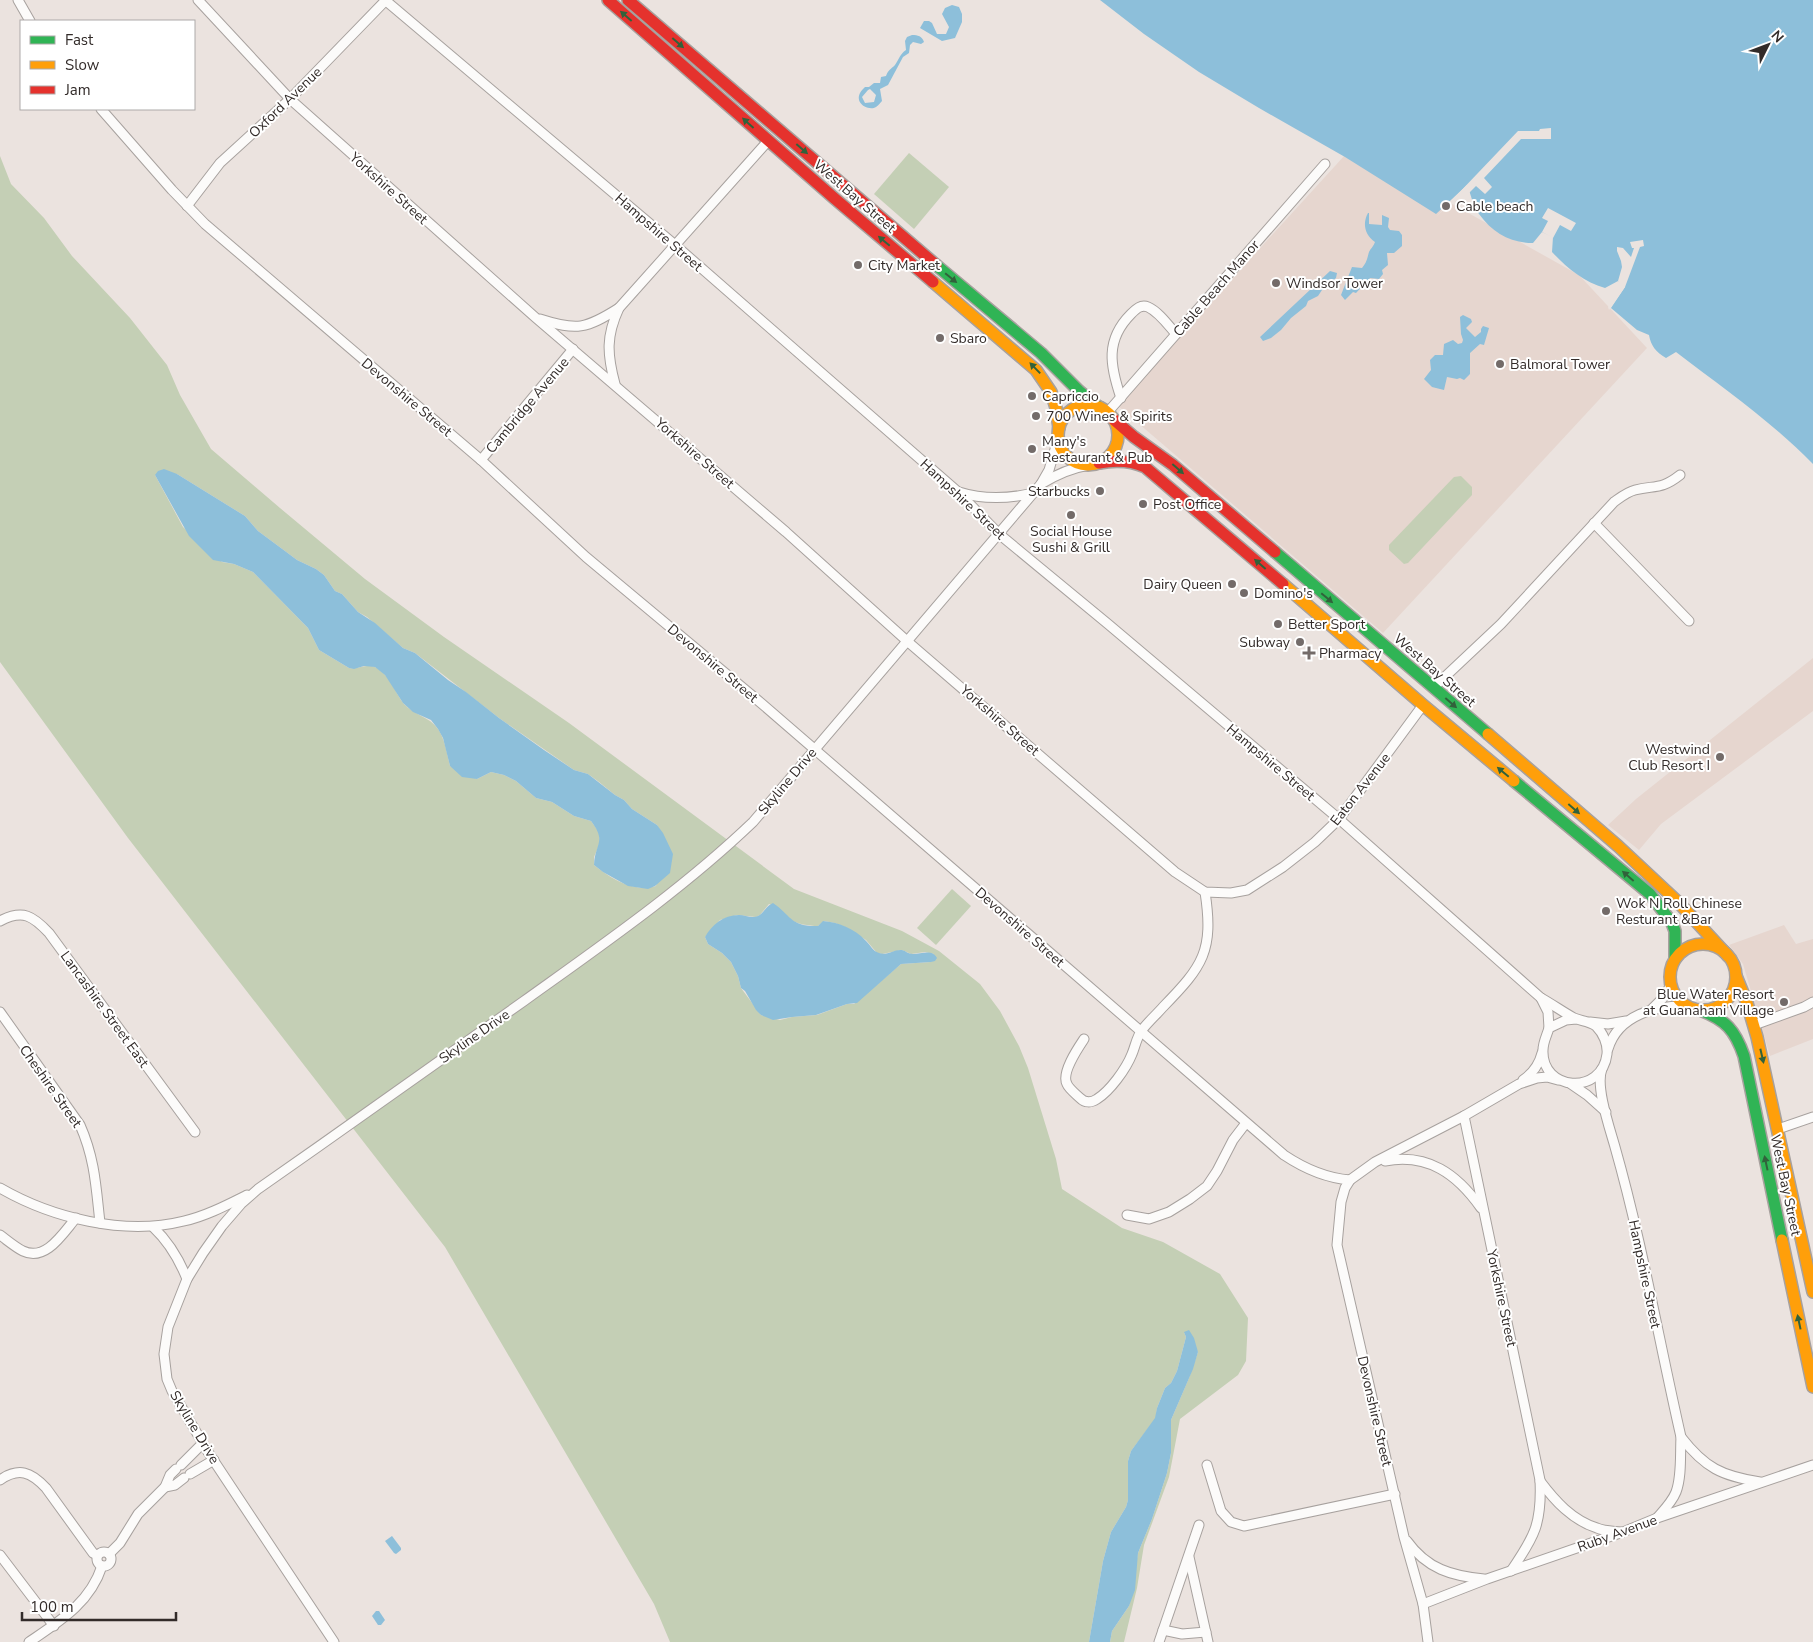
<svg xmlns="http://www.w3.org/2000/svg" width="1813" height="1642" viewBox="0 0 1813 1642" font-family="'Nunito Sans',sans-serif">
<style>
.built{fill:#e6d6cf}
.green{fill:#c4cfb5;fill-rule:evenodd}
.water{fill:#8dbfda;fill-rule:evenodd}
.pier{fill:#ebe3df}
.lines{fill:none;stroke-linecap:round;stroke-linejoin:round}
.street-casing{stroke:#a7a19e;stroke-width:11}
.fast-casing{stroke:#a7a19e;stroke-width:14}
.slow-casing{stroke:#a7a19e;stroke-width:14}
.jam-casing{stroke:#a7a19e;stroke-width:14}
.street{stroke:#fcfbfa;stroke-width:9}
.fast{stroke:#30b455;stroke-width:11}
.slow{stroke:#ff9f0a;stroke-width:11}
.jam{stroke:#e5322d;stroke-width:11}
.oneway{fill:#31623b}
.poi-dot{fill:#736b69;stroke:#fff;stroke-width:2}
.labels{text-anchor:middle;stroke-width:4;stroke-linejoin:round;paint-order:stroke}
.street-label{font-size:14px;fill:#322b29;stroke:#fff}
.poi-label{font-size:14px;fill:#322b29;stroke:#fff;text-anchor:start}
</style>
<rect width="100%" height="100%" fill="#ebe3df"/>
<g class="built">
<path d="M 1345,155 L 1420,186 L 1579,275 L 1647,348 L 1383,633 L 1117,405 Z"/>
<path d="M 1813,658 L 1813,711 L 1661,824 L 1639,850 L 1608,825 L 1636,799 Z"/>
<path d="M 1784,925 L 1796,944 L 1813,939 L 1813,1039 L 1770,1056 L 1743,964 L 1729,945 Z"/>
</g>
<g class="green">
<path d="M 909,153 L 949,187 L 914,229 L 874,194 Z"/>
<path d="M 0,156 L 11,184 L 44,218 L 72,256 L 130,318 L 167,365 L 180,395 L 211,449 L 280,508 L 365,579 L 444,637 L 569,723 L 794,889 L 902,931 L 939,951 L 980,984 L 1000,1011 L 1019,1046 L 1028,1068 L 1056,1159 L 1062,1189 L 1122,1228 L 1163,1242 L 1220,1274 L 1248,1318 L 1246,1361 L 1238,1375 L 1180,1419 L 1169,1477 L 1144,1545 L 1137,1588 L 1124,1642 L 1110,1642 L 1112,1631 L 1129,1606 L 1138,1553 L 1152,1519 L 1167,1473 L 1171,1453 L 1171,1420 L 1189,1378 L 1198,1352 L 1184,1332 L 1186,1337 L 1177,1371 L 1171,1383 L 1165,1388 L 1157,1408 L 1156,1418 L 1131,1451 L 1128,1461 L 1128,1500 L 1126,1507 L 1111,1532 L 1103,1561 L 1089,1642 L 670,1642 L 654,1604 L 445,1247 L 128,838 L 0,662 ZM 177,474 L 245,516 L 258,531 L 285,551 L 297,560 L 316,569 L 324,575 L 335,591 L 342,594 L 358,612 L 367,617 L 403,648 L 415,653 L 499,718 L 574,770 L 588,774 L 599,782 L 615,795 L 624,800 L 632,809 L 657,825 L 666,842 L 656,886 C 634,893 610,878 594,865 L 594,857 L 600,843 L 599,832 L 591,821 L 574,816 L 552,802 L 536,798 L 516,781 L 504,775 L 491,772 L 477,779 L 450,766 C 447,754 445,739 438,729 C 430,717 414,715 404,704 C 395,693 390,674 375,667 C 366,663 358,670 349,668 L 319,650 L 308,628 L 253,572 L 234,564 L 222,562 L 183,527 L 155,475 ZM 769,904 C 782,908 780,912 789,919 C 797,924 809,926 818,926 L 824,921 L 835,923 L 845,927 L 866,940 L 877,953 L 882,954 L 902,950 L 911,954 L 925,952 L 934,954 L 931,962 L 901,964 L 854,1004 L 847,1004 L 817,1015 L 792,1017 L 780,1020 L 761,1015 L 741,988 L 738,976 L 731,962 L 722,953 L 708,944 L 705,937 L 720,920 L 737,915 L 756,917 L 760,915 Z"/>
<path d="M 1461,476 L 1472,487 L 1472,495 L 1408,563 L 1404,564 L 1389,550 L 1389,545 L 1454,477 Z"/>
<path d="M 952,889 L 971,906 L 936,945 L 917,928 Z"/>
</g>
<g class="water">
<path d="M 1100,0 L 1813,0 L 1813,464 C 1772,422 1723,388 1676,352 L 1666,358 C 1656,352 1651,346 1649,335 L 1637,330 L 1611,308 L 1625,287 L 1618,281 L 1605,288 C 1584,282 1567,268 1552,252 L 1553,237 L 1542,232 L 1533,243 C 1510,243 1493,233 1479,214 C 1473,207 1471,194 1467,185 L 1436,214 L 1345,157 L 1259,108 L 1199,72 L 1144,34 Z"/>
<path d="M 952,5 L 959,7 L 962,14 L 962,22 L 955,38 L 942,41 L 920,28 L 924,21 L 929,21 L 932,23 L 937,34 L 946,34 L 949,27 L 942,14 L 945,8 Z"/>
<path d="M 912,35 C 918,35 922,36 924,42 L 921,44 L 913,42 L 910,45 L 909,53 L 903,57 L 888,85 L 880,89 L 882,101 C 880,103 879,105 876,107 C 868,112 849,101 865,87 L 869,87 L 874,83 L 880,83 L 881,77 L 886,76 C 888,70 891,69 895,65 C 899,59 900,54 906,50 L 905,41 L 907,37 ZM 870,89 L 876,95 L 874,102 L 865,103 L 862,97 L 868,90 Z"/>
<path d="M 1368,213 L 1369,213 L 1369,224 L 1382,225 L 1382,215 L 1389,218 L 1388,227 L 1390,230 L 1399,231 L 1402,235 L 1402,246 L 1394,253 L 1387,253 L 1388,265 L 1382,270 L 1383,274 L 1379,279 L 1370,278 L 1356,293 L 1353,292 L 1345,300 L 1341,295 L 1352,267 L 1362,268 C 1367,262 1367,259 1369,252 C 1370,249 1374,246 1375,242 C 1365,235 1362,224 1368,213 Z"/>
<path d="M 1330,271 L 1337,273 L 1336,278 L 1322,290 L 1318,296 L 1308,301 L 1306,306 L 1291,318 L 1281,330 L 1271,338 L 1263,341 L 1260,337 Z"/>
<path d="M 1463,315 L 1471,319 L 1472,322 L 1466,328 L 1475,337 L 1481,332 L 1481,329 L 1483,326 L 1489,328 L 1484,345 L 1480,344 L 1470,353 L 1470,374 L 1464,380 L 1460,378 L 1457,379 L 1447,377 L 1444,390 L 1432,387 L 1424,379 L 1431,370 L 1430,360 L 1435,355 L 1443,355 L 1444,344 L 1453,340 L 1458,344 L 1462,343 L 1463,340 L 1461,334 L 1460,317 Z"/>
<path d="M 164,469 L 177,474 L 245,516 L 258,531 L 285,551 L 297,560 L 316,569 L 324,575 L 335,591 L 342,594 L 358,612 L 375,623 L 403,648 L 415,653 L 448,680 L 466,692 L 499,718 L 544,750 L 574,770 L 588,774 L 615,795 L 624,800 L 632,809 L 657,825 L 663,833 L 673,854 L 670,873 L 655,886 L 648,889 L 628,886 L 603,872 L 594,865 C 595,843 607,842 591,821 L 574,816 L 552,802 L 536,798 L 516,781 L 504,775 L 491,772 L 477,779 L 462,777 L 450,766 L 443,738 L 438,729 L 431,720 L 413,712 L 403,703 L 385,675 L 375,667 L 364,666 L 354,669 L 349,668 L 319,650 L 308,628 L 253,572 L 234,564 L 213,560 L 189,536 L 155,475 L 158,471 Z"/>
<path d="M 773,903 C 791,915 790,927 818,926 L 823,921 C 838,922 855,929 865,940 C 870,944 872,951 879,953 C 887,956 894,949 902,950 C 906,951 908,954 913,954 C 922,954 932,949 937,958 L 935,961 L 931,962 L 901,964 L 857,1003 L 847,1004 L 816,1015 L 792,1017 L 773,1020 L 761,1015 L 756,1010 L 745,991 L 741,988 L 738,976 L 731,962 L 722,953 L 708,944 L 705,937 C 712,925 723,915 739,915 C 745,915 752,919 758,916 C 764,913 766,906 773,903 Z"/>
<path d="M 1189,1330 L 1194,1338 L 1198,1352 L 1193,1369 L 1171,1420 L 1171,1453 L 1167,1473 L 1152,1519 L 1138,1553 L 1135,1590 L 1129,1606 L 1112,1631 L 1110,1642 L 1089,1642 L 1103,1561 L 1111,1532 L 1126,1507 L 1128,1500 L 1128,1461 L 1131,1451 L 1155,1418 L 1157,1408 L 1165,1388 L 1171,1383 L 1177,1371 L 1186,1337 L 1184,1332 Z"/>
<path d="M 392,1536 L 401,1548 L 401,1550 L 396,1554 L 394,1553 L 385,1541 Z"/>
<path d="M 376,1611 L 379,1611 L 385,1620 L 381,1625 L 378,1625 L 372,1616 Z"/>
</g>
<g class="pier">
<path d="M 1551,128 L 1551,139 L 1521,139 L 1484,178 L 1492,187 L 1485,194 L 1476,186 L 1468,194 L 1466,189 L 1436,217 L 1518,131 L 1539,131 L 1540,129 Z"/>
<path d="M 1548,208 L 1576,223 L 1571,231 L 1560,225 L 1553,238 L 1542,232 L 1548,221 L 1542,218 Z"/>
<path d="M 1643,240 L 1644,246 L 1640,247 L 1625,287 L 1609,310 L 1608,307 L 1622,288 L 1618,281 L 1622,267 L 1621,261 L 1617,251 L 1617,247 L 1623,248 L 1631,257 L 1634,248 L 1632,248 L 1630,242 Z"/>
</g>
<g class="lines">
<g class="street-casing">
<g id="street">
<path d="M 18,0 L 30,21"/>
<path d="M 198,0 L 290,99 L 536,318 L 786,532 L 907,641 L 1175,872 L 1205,892 L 1231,893 L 1247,890 L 1283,867 L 1315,842 L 1339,819 L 1423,705"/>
<path d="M 385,0 L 675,245 L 958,492 L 999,534 L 1108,624 L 1339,819 L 1541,998 C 1552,1004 1563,1012 1574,1018 C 1581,1021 1589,1021 1596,1026 C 1603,1033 1608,1044 1607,1054 C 1602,1096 1541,1091 1543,1050 C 1543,1042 1547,1035 1549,1028 L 1566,1020 L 1576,1019"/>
<path d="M 101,109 L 172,190 L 205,224 L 481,460 L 586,557 L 761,703 L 1284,1155 C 1305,1169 1325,1178 1350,1180"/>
<path d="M 187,206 L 220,163 L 290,99 L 386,0"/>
<path d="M 540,319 C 577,331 586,329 619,308"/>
<path d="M 615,384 C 607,354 606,336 619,308 L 768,141"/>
<path d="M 1121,398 C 1110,366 1105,340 1131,314 C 1136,309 1141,304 1148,307 C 1159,312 1168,325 1176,334"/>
<path d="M 1107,413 L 1325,164"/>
<path d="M 481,460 L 573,349"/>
<path d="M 1041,484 C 1057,474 1071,468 1089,465"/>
<path d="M 959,492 C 984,500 1008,499 1033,493"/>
<path d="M 1594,523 L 1689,621"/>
<path d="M 1433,688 L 1501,624 L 1614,502 C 1621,497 1627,492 1635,490 C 1655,485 1661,490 1680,475"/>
<path d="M 0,921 C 23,909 33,916 49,933 L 195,1132"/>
<path d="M 1541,998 L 1548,1012 L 1549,1028"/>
<path d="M 1652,1009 L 1663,998 L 1671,985"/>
<path d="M 0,1012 L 80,1125 C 95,1159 96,1187 100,1223"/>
<path d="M 1590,1022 L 1608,1024 L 1626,1021"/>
<path d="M 1754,1025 L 1804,1007 L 1813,1002"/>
<path d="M 1084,1039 C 1078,1048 1061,1073 1067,1084 C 1069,1089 1076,1094 1080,1098 C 1085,1103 1091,1103 1097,1099 C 1110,1091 1126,1069 1132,1054 C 1135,1047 1137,1036 1142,1030 C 1148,1022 1156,1015 1163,1007 C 1203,966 1214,951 1205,892"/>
<path d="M 1608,1049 C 1618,1015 1656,1005 1688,1006"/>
<path d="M 1602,1069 C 1595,1086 1610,1129 1615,1147 C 1642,1242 1659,1341 1681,1437 C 1680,1454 1682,1476 1676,1492 C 1672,1502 1664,1510 1657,1518"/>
<path d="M 1523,1080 C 1533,1073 1539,1065 1542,1053"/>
<path d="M 1571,1084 L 1587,1095 L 1606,1112"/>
<path d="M 1464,1116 L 1540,1480 C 1542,1523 1535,1536 1511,1571"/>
<path d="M 1778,1129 L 1813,1117"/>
<path d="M 1385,1161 C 1428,1153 1457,1174 1481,1208"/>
<path d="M 0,1188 C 52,1218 124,1236 184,1221 C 206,1216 227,1205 247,1195"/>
<path d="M 1127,1215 L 1149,1219 L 1169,1212 L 1190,1199 L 1207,1186 L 1217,1171 L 1233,1140 L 1246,1123"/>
<path d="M 153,1227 C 169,1242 179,1259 187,1279"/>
<path d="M 0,1235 C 7,1240 15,1247 23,1251 C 46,1262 63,1233 76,1218"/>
<path d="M 1681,1437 C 1705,1468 1722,1476 1760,1482"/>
<path d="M 181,1465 L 203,1443"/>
<path d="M 1207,1465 L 1221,1511 L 1231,1522 L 1244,1526 L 1395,1494"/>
<path d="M 190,1474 L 214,1460"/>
<path d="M 0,1480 C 19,1467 31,1472 46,1488 L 93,1553 L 97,1555"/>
<path d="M 1540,1481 C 1555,1501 1572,1520 1597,1528 C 1604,1531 1613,1531 1621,1532"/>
<path d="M 165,1487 L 175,1485 L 184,1478"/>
<path d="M 1407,1541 C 1427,1569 1452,1576 1484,1579"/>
<circle cx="104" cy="1559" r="7"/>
<path d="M 109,1554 L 120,1543 L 138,1514 L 165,1487 L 170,1475 L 176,1469"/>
<path d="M 0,1555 L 54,1626"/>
<path d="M 1189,1557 L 1208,1642"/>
<path d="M 1423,1604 L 1487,1579 L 1623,1532 L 1657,1518 L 1813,1465"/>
<path d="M 1163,1630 L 1182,1634 L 1206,1632"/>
<path d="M 29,1642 C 60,1621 90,1603 102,1566"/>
<path d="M 334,1642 L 208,1452 L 172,1391 L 167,1379 L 164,1354 L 168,1327 L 187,1279 L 203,1253 L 222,1226 L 241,1204 L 258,1189 C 347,1127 435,1064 524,1001 C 602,945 683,889 753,822 L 1041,484 L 1049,470 L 1058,439"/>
<path d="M 1159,1642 L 1199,1525"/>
<path d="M 1428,1642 L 1423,1604 L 1404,1537 L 1337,1245 L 1341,1202 L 1345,1188 L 1350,1180 L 1375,1162 L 1464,1116 L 1519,1084 L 1537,1078 L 1547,1077 L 1558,1080"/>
</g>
</g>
<g class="fast-casing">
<g id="fast">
<path d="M 936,265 L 1041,353 L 1079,391 L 1102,410"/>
<path d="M 1275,552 L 1488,734"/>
<path d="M 1514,781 L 1650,894 L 1672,923 L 1675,931 L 1675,959"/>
<path d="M 1700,1010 C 1726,1020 1735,1030 1744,1056 L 1782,1240"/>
</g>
</g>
<g class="slow-casing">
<g id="slow">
<path d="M 933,282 L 1036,370 L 1051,392 L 1056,408 L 1059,428"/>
<circle cx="1088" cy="435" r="30"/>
<path d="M 1283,584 L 1423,705 L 1514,781"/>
<path d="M 1488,734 L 1618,846 L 1679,903 L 1728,956"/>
<circle cx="1703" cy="977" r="33"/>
<path d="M 1736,976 L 1747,1003 L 1757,1037 L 1813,1292"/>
<path d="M 1782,1240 L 1813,1387"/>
</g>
</g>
<g class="jam-casing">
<g id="jam">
<path d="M 608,0 L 834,198 L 933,282"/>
<path d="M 628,0 L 936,265"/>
<path d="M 1112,418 L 1134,437 L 1173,465 L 1275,552"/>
<path d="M 1099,463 C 1115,460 1130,460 1145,467 L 1283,584"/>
</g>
</g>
<use href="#street" class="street"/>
<use href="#fast" class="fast"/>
<use href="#slow" class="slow"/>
<use href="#jam" class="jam"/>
</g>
<defs><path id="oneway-solid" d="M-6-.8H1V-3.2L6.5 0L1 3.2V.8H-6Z" transform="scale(1.25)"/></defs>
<g class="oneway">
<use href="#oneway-solid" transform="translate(626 16) rotate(-139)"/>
<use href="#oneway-solid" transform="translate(678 43) rotate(41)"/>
<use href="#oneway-solid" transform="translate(748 123) rotate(-138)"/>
<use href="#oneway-solid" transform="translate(802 149) rotate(41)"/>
<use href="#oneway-solid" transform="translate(884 241) rotate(-140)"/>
<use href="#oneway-solid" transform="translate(951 278) rotate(39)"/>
<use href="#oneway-solid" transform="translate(1035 368) rotate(-134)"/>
<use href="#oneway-solid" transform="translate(1178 469) rotate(41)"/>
<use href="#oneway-solid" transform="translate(1260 564) rotate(-139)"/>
<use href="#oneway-solid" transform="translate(1327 598) rotate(40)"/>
<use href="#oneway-solid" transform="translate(1451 703) rotate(41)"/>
<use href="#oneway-solid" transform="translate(1503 772) rotate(-140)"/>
<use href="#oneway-solid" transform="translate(1574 809) rotate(41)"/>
<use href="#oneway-solid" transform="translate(1628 876) rotate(-139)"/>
<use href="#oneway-solid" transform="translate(1762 1056) rotate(77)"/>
<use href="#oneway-solid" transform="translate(1766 1163) rotate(-102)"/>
<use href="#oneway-solid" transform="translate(1799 1322) rotate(-102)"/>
</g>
<g class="poi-dot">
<circle cx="1446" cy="206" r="5"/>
<circle cx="858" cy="265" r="5"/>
<circle cx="1276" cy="283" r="5"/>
<circle cx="940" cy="338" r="5"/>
<circle cx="1500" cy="364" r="5"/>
<circle cx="1032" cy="396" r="5"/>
<circle cx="1036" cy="416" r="5"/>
<circle cx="1032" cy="449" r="5"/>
<circle cx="1100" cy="491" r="5"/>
<circle cx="1143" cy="504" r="5"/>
<circle cx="1071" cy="515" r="5"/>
<circle cx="1232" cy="584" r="5"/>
<circle cx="1244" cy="593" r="5"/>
<circle cx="1278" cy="624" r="5"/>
<circle cx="1300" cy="642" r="5"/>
<path d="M1306.5 645.5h5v5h5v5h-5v5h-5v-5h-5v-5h5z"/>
<circle cx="1720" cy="757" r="5"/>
<circle cx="1606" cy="911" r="5"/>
<circle cx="1784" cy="1002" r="5"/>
</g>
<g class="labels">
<g class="street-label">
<text transform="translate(285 102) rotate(-44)" y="5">Oxford Avenue</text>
<text transform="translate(389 188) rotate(42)" y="5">Yorkshire Street</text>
<text transform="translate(855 196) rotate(41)" y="5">West Bay Street</text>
<text transform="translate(659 232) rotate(41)" y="5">Hampshire Street</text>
<text transform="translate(1216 288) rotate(-49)" y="5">Cable Beach Manor</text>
<text transform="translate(407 397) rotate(40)" y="5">Devonshire Street</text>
<text transform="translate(527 405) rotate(-50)" y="5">Cambridge Avenue</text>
<text transform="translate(695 453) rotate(41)" y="5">Yorkshire Street</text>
<text transform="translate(963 499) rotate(43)" y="5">Hampshire Street</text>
<text transform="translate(713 663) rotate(40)" y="5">Devonshire Street</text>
<text transform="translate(1435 670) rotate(41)" y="5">West Bay Street</text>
<text transform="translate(1000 720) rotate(41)" y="5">Yorkshire Street</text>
<text transform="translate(1271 762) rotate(40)" y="5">Hampshire Street</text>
<text transform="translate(787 781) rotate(-50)" y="5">Skyline Drive</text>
<text transform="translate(1360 789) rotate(-52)" y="5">Eaton Avenue</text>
<text transform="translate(1020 927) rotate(41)" y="5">Devonshire Street</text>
<text transform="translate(105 1009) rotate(54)" y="5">Lancashire Street East</text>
<text transform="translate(474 1036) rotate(-35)" y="5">Skyline Drive</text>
<text transform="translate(51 1086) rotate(55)" y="5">Cheshire Street</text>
<text transform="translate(1786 1185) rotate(78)" y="5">West Bay Street</text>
<text transform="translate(1645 1274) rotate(78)" y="5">Hampshire Street</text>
<text transform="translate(1502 1298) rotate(78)" y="5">Yorkshire Street</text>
<text transform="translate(1375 1411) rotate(77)" y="5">Devonshire Street</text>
<text transform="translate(195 1427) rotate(59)" y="5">Skyline Drive</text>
<text transform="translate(1617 1533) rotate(-20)" y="5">Ruby Avenue</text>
</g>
<g class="poi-label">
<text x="1456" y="211">Cable beach</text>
<text x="868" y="270">City Market</text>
<text x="1286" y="288">Windsor Tower</text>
<text x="950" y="343">Sbaro</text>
<text x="1510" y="369">Balmoral Tower</text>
<text x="1042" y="401">Capriccio</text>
<text x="1046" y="421">700 Wines &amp; Spirits</text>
<text x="1042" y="446">Many's<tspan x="1042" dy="16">Restaurant &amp; Pub</tspan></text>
<text x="1090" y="496" text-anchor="end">Starbucks</text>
<text x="1153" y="509">Post Office</text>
<text x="1071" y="536" text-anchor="middle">Social House<tspan x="1071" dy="16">Sushi &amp; Grill</tspan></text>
<text x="1222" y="589" text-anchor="end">Dairy Queen</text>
<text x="1254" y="598">Domino's</text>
<text x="1288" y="629">Better Sport</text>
<text x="1290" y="647" text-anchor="end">Subway</text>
<text x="1319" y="658">Pharmacy</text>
<text x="1710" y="754" text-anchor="end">Westwind<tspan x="1710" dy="16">Club Resort I</tspan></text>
<text x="1616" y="908">Wok N Roll Chinese<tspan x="1616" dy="16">Resturant &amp;Bar</tspan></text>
<text x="1774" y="999" text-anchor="end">Blue Water Resort<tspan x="1774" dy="16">at Guanahani Village</tspan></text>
</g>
</g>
<rect x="20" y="20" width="175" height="90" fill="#ffffff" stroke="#adaaa9"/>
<rect x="30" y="36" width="25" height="8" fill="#30b455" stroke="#adaaa9"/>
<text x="65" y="45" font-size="15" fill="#322b29">Fast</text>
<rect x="30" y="61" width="25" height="8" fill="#ff9f0a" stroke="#adaaa9"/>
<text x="65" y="70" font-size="15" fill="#322b29">Slow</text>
<rect x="30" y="86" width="25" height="8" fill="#e5322d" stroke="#adaaa9"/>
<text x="65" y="95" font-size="15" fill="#322b29">Jam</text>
<g transform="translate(1768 45) rotate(48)" stroke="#ffffff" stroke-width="4" paint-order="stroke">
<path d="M0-4L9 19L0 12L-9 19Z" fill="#322b29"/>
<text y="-8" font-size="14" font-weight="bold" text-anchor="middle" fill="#322b29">N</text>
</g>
<path d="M22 1612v8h154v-8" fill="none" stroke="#322b29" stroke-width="2.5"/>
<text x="30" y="1612" font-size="15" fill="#322b29" stroke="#ffffff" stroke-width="4" paint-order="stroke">100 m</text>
</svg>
